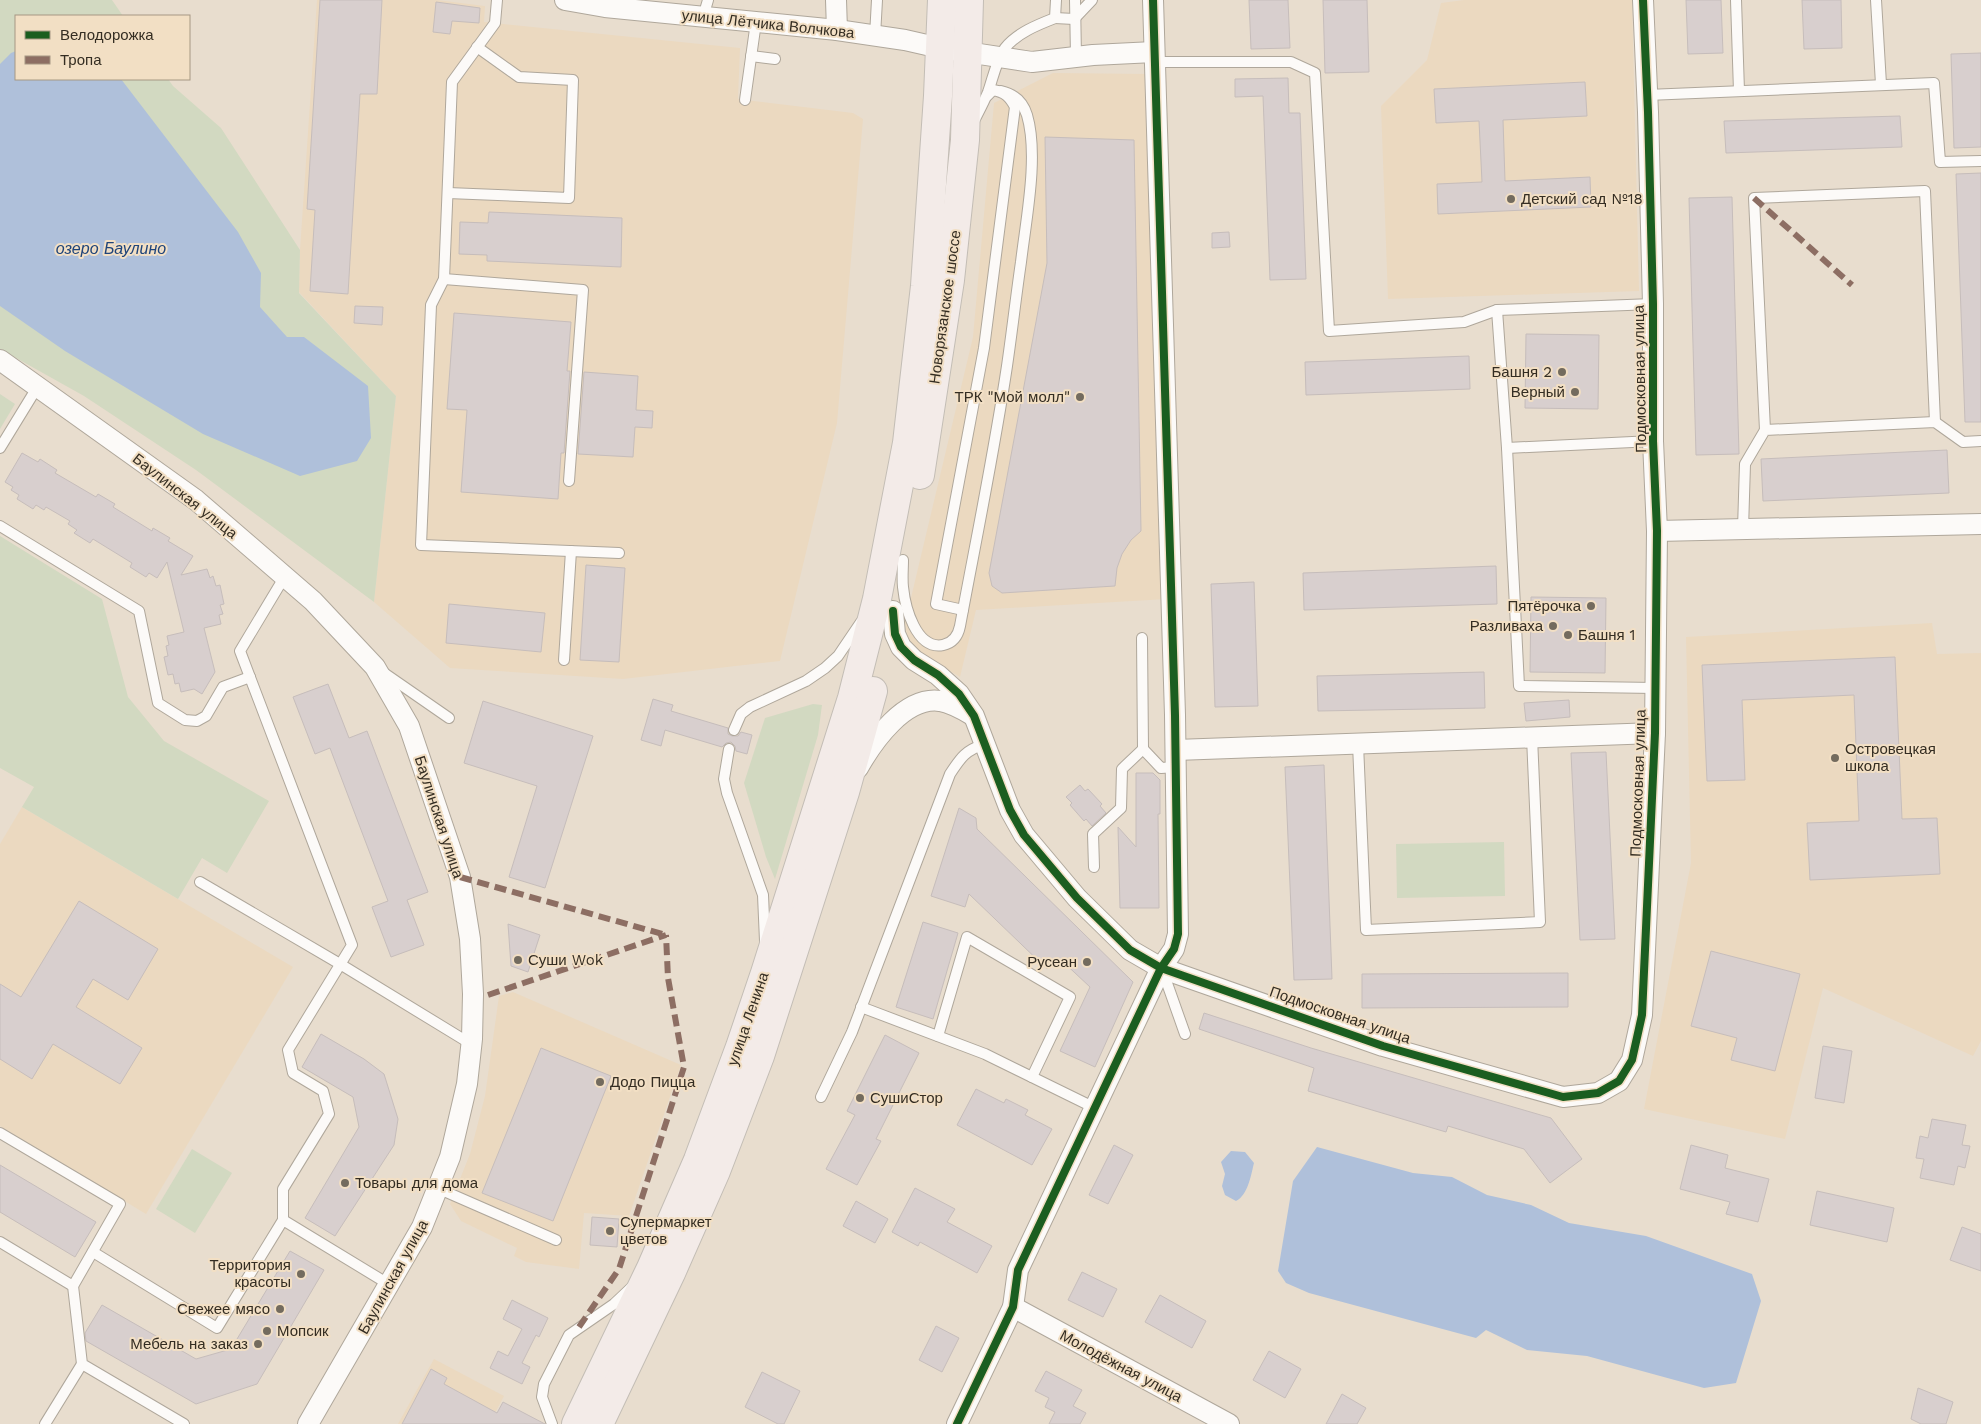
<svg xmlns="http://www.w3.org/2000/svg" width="1981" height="1424" viewBox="0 0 1981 1424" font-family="'Work Sans',sans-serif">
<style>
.built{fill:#ebd9c0}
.green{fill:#d2d9c1}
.water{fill:#afc0da}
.building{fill:#d8cfce;stroke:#c6bdbb}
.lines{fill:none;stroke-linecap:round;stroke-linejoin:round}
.lane-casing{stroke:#afa79b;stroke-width:12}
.street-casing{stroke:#afa79b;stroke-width:22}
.primary-casing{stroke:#c3bdb5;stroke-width:30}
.lane{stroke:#fcfaf8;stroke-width:10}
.street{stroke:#fcfaf8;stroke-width:20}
.primary{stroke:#f3ebe8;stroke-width:28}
.quiet{stroke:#8d6e63;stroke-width:6;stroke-dasharray:12 6;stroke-linecap:butt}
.cycleway-casing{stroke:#f2dfc4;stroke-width:11}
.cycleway{stroke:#1b5e20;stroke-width:8}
.poi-dot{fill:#736b5e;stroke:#f2dfc4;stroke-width:2}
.labels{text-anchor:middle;stroke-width:4;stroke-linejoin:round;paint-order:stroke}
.street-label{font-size:15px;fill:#342d22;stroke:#f2dfc4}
.poi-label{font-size:15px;fill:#342d22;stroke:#f2dfc4;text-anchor:start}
.water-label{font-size:16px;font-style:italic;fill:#1f4479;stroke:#f2dfc4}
</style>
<rect width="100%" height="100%" fill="#e8ddce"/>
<g class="built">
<path d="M 317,0 L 437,0 L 485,6 L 484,22 L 740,48 L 738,99 L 853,113 L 863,119 L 837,423 L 780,661 L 623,679 L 450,668 L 374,602 L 396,396 L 299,292 L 300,250 Z"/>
<path d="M 1464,0 L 1632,0 L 1639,291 L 1388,299 L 1381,106 L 1427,60 L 1441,3 Z"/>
<path d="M 1053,73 L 1149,74 L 1167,599 L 976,610 L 960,677 L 920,653 L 908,641 L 905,623 L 973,337 L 994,103 Z"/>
<path d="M 1932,623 L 1937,654 L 1981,653 L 1981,1041 L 1973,1056 L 1823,988 L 1785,1139 L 1644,1109 L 1691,863 L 1686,637 Z"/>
<path d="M 22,807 L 293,967 L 146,1214 L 0,1126 L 0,844 Z"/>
<path d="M 513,992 L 681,1065 L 629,1216 L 584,1213 L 579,1269 L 526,1262 L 514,1256 L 517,1248 L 461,1221 L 450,1204 L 470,1154 L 485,1096 L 499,996 Z"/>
<path d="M 434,1359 L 504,1396 L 489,1424 L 398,1424 Z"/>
</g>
<g class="green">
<path d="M 0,0 L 112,0 L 123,16 L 16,16 L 16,79 L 168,79 L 173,86 L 221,128 L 300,250 L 299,293 L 396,396 L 374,602 L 196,470 L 84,396 L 0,349 Z"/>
<path d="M 0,394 L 15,404 L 0,429 Z"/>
<path d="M 0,536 L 102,599 L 128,697 L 164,741 L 269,801 L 227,873 L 202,858 L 178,899 L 22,807 L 34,787 L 0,768 Z"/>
<path d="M 813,704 L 822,705 L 818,735 L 775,879 L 766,857 L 744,783 L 765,718 Z"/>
<path d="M 1504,842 L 1505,896 L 1397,898 L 1396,844 Z"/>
<path d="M 192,1149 L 232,1173 L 195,1233 L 156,1209 Z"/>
</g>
<g class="water">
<path d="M 16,51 L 16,79 L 121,79 L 238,232 L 261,273 L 260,307 L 287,337 L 304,337 L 368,386 L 371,438 L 357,461 L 300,476 L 203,434 L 65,351 L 0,306 L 0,64 L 11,53 Z"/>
<path d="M 1317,1147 L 1413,1173 L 1452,1177 L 1487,1195 L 1531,1205 L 1569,1223 L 1646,1236 L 1752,1274 L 1761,1301 L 1736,1383 L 1704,1388 L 1587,1356 L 1527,1350 L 1486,1330 L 1476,1338 L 1309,1293 L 1286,1283 L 1278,1271 L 1293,1181 Z"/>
<path d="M 1231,1151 L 1245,1152 L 1254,1163 C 1251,1175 1248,1195 1236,1201 L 1225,1195 L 1222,1186 L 1225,1174 L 1221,1162 Z"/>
</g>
<g class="building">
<path d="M 320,0 L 382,0 L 377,94 L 360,94 L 348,294 L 310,291 L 315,210 L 307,209 Z"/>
<path d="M 1249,0 L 1288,0 L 1290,48 L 1251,49 Z"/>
<path d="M 1323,0 L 1367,0 L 1369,72 L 1325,73 Z"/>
<path d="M 1686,0 L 1721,0 L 1723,53 L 1688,54 Z"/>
<path d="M 1802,0 L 1841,0 L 1842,48 L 1804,49 Z"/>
<path d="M 436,2 L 480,8 L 479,23 L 452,21 L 450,34 L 433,32 Z"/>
<path d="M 1981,53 L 1981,147 L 1954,148 L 1951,54 Z"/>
<path d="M 1288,78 L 1289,113 L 1300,113 L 1306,279 L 1270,280 L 1263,96 L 1235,97 L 1235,79 Z"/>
<path d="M 1585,82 L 1587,116 L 1503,120 L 1505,181 L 1590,177 L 1591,207 L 1438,214 L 1437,184 L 1482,182 L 1479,121 L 1436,123 L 1434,89 Z"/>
<path d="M 1900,116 L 1902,147 L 1726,153 L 1724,121 Z"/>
<path d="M 1045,137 L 1134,140 L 1141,531 L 1131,540 L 1122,554 L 1117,568 L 1115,586 L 1002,593 L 992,586 L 989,573 L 1047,263 Z"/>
<path d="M 1981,173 L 1981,422 L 1965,422 L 1956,174 Z"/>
<path d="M 1732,197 L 1739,454 L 1696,455 L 1689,198 Z"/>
<path d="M 489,212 L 622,218 L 621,267 L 487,261 L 487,255 L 459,254 L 460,222 L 488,223 Z"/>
<path d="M 1229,232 L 1230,247 L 1212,248 L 1212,233 Z"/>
<path d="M 355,306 L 383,307 L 382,325 L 354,323 Z"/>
<path d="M 454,313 L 571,322 L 567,371 L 570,371 L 564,453 L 561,453 L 558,499 L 461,492 L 467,410 L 447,409 Z"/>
<path d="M 1526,334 L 1599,335 L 1598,409 L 1525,408 Z"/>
<path d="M 1469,356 L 1470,389 L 1306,395 L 1305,362 Z"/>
<path d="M 584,372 L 638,376 L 636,410 L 653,411 L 652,428 L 635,427 L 633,457 L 578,454 Z"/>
<path d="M 1947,450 L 1949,493 L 1763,501 L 1761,459 Z"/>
<path d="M 22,453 L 38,462 L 40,459 L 57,470 L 55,473 L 96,497 L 98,494 L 115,504 L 113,507 L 152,531 L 153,528 L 170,538 L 168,541 L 193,556 L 181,575 L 207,569 L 210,578 L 213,576 L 216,586 L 220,585 L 224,604 L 220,605 L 223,614 L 219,615 L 221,624 L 204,628 L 215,672 L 202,694 L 194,689 L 181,692 L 179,683 L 175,684 L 173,674 L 168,675 L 164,657 L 168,656 L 166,646 L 169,645 L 167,636 L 184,632 L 167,562 L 157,578 L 149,573 L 146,577 L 130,567 L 132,563 L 93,539 L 90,543 L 74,533 L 77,530 L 68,524 L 70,521 L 46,507 L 44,510 L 36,505 L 33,509 L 17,499 L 19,495 L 11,490 L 13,487 L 5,482 Z"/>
<path d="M 586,565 L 625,568 L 619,662 L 580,660 Z"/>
<path d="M 1496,566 L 1497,604 L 1304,610 L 1303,573 Z"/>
<path d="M 1254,582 L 1258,706 L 1215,707 L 1211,584 Z"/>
<path d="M 1531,597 L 1606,598 L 1605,673 L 1530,672 Z"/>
<path d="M 449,604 L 545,613 L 541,652 L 446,643 Z"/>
<path d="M 1895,657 L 1902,819 L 1937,818 L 1940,874 L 1810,880 L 1807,823 L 1859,821 L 1854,695 L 1742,700 L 1745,780 L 1707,781 L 1702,665 Z"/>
<path d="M 1484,672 L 1485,708 L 1318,711 L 1317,676 Z"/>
<path d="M 328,684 L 349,738 L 367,731 L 428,892 L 407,900 L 424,945 L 391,957 L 372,907 L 388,901 L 330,748 L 315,754 L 293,697 Z"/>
<path d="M 653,699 L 673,705 L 671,711 L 728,728 L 728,734 L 732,736 L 738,736 L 741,732 L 752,735 L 747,754 L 736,751 L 735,746 L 731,742 L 726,743 L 722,747 L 665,730 L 661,746 L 641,740 Z"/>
<path d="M 1569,700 L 1570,717 L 1526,721 L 1524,703 Z"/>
<path d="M 483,701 L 593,736 L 545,888 L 509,877 L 537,786 L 464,763 Z"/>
<path d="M 1606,752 L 1615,939 L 1580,940 L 1571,753 Z"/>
<path d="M 1324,765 L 1332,979 L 1294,980 L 1285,767 Z"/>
<path d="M 1136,773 L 1153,773 L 1160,780 L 1160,814 L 1158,814 L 1159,908 L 1120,908 L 1118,827 L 1136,847 Z"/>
<path d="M 1080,785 L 1085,791 L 1088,789 L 1102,804 L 1100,806 L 1106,813 L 1092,826 L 1086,819 L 1084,821 L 1070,805 L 1072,803 L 1066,797 Z"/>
<path d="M 959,808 L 976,818 L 977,829 L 1133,982 L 1095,1067 L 1060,1051 L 1090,987 L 1059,958 L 1047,969 L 969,894 L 965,907 L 931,896 Z"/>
<path d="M 79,901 L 158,949 L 128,1000 L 93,979 L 76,1007 L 142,1048 L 120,1084 L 53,1044 L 32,1079 L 0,1059 L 0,984 L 21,997 Z"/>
<path d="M 923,922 L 958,933 L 933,1019 L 896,1007 Z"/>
<path d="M 508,924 L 540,935 L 528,972 L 511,966 Z"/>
<path d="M 1711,951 L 1800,974 L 1775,1071 L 1731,1060 L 1737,1038 L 1691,1026 Z"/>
<path d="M 1568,973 L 1568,1007 L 1362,1008 L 1362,974 Z"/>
<path d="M 1204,1013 L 1311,1048 L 1551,1118 L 1582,1159 L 1550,1183 L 1524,1149 L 1448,1126 L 1446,1132 L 1308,1091 L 1314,1068 L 1199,1029 Z"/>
<path d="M 321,1034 L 364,1059 L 384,1074 L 398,1119 L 394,1145 L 335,1236 L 305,1218 L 359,1127 L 353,1097 L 302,1067 Z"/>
<path d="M 885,1035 L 919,1053 L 876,1139 L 881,1141 L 857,1185 L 826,1169 L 855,1115 L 847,1111 Z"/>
<path d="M 1823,1046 L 1852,1051 L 1844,1103 L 1815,1098 Z"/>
<path d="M 541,1048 L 611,1076 L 553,1221 L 482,1193 Z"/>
<path d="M 976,1089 L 1004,1103 L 1006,1099 L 1028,1110 L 1025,1115 L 1052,1129 L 1032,1165 L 957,1125 Z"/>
<path d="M 1932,1119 L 1966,1125 L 1962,1145 L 1970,1146 L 1965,1168 L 1958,1166 L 1954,1185 L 1920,1178 L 1924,1159 L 1916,1158 L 1920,1136 L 1928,1138 Z"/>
<path d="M 1114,1145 L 1133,1155 L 1108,1204 L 1089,1195 Z"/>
<path d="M 1691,1145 L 1728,1155 L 1725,1168 L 1769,1179 L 1758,1222 L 1726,1214 L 1730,1202 L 1680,1189 Z"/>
<path d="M 0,1165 L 96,1222 L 75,1257 L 0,1212 Z"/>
<path d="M 915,1188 L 955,1209 L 947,1222 L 992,1246 L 977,1273 L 920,1242 L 918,1246 L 892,1232 Z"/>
<path d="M 1817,1191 L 1894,1208 L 1887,1242 L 1810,1225 Z"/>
<path d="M 856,1201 L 888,1219 L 875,1243 L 843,1226 Z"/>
<path d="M 592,1217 L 619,1219 L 617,1247 L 590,1245 Z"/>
<path d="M 1962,1227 L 1981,1234 L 1981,1271 L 1950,1260 Z"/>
<path d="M 290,1251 L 324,1270 L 257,1384 L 196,1404 L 86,1341 L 85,1333 L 102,1305 L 196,1359 L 231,1349 Z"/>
<path d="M 1082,1272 L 1117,1289 L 1103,1317 L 1068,1300 Z"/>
<path d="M 1160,1295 L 1206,1321 L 1192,1348 L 1145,1322 Z"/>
<path d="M 512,1300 L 548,1318 L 539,1337 L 536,1335 L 522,1363 L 530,1367 L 522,1384 L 490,1368 L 498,1351 L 508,1356 L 522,1329 L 503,1319 Z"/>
<path d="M 936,1326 L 959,1338 L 942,1372 L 919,1360 Z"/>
<path d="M 1269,1351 L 1301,1369 L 1285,1398 L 1253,1380 Z"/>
<path d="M 431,1369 L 447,1378 L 444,1384 L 497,1413 L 503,1402 L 545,1424 L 402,1424 Z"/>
<path d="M 1046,1371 L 1082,1390 L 1073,1406 L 1086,1413 L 1080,1424 L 1049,1424 L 1055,1412 L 1045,1407 L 1049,1398 L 1035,1391 Z"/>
<path d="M 762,1372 L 800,1391 L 784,1424 L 778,1424 L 745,1407 Z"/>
<path d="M 1918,1388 L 1953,1402 L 1946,1424 L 1921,1424 L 1911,1419 Z"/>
<path d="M 1342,1394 L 1366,1408 L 1357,1424 L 1326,1424 Z"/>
</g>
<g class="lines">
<g class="lane-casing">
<g id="lane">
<path d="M 497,0 L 495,23 L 452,82 L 444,279 L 431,305 L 421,545 L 619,553"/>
<path d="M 1075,0 L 1076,57"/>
<path d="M 1736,0 L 1739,91"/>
<path d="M 1876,0 L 1881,84"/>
<path d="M 703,17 L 708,0"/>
<path d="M 1055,18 L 1074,19 L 1092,0"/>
<path d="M 875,36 L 877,0"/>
<path d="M 751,56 L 775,59"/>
<path d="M 1154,62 L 1291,62 L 1315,73 L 1329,331 L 1464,322 L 1497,310 L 1653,304"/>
<path d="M 1647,95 L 1934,83 L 1940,162 L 1981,161"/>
<path d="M 745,100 L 756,22"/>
<path d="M 974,121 C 979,111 984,102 988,92 C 993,78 996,61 1005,48 C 1017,33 1037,25 1055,18 L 1056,0"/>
<path d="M 448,193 L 569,198 L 573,80 L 519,77 L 477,47"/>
<path d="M 444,279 L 583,290 L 569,481"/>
<path d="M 1497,310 L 1507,448 L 1653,441"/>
<path d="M 1765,430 L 1754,198 L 1925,191 L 1935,422"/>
<path d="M 0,448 L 38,386"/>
<path d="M 1507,448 L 1519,686 L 1655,688"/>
<path d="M 0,526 L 139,611 L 158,703 L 185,720 L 197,721 L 206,716 L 223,687 L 250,677"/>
<path d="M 1743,529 L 1745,464 L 1765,430 L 1935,422 L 1963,442 L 1981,441"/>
<path d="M 903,560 C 903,569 902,578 903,587 C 905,607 916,650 943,645 C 953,643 958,636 960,626 C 976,540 994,453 1007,366 C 1012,332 1016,296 1021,262 C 1026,219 1039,156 1027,115 C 1023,102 1014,94 1001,91"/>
<path d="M 963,610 L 936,604 L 984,348 L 1015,107 C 1010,97 1005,92 993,90 L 987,96"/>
<path d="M 1142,638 L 1143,749 L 1161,768 L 1176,767"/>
<path d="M 564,660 L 571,551"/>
<path d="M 384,673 L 449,718"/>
<path d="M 734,730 L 741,714 L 750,707 L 806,681 L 825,668 L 838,656 L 861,622"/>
<path d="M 1358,744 L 1366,930 L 1540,922 L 1532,737"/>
<path d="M 729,749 L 724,779 L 727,793 L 763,895 L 765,941"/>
<path d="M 1094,867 L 1093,834 L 1121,808 L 1122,769 L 1143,749"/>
<path d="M 200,882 L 340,964 L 471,1044"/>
<path d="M 1162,969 L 1185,1034"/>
<path d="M 861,1007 L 985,1054 L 1095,1108"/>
<path d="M 938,1036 L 967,937 L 1070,997 L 1032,1077"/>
<path d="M 821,1097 L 852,1032 L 950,774 C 961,757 966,750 985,744"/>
<path d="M 0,1133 L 120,1204 L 73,1286"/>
<path d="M 437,1188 L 556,1240"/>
<path d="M 283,1220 L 283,1189 L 329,1114 L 323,1091 L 293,1073 L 288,1050 L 352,945 L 240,651 L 285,576"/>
<path d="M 0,1242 L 73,1286 L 82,1364 L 184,1424"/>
<path d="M 93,1252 L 217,1328 L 283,1220 L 390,1285"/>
<path d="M 45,1424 L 82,1364"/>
<path d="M 552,1424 L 542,1397 L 544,1384 L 569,1335 L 614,1304 L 632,1287"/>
</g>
</g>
<g class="street-casing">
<g id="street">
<path d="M 565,0 L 605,7 L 837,30 L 905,40 L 940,48 L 1032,62 L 1093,55 L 1154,52"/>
<path d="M 836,0 L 837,30"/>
<path d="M 0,360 L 196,500 L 313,601 L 375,667 L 409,726 L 460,877 L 470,939 L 473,994 L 472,1039 L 467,1084 L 450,1157 L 422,1227 L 308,1424"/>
<path d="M 1657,531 L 1981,524"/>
<path d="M 893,611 L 895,634 L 901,647 L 914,660 L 938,675 L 959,694 L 974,716 L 1010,810 L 1024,835 L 1077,898 L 1130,950 L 1161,968 L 1383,1046 L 1563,1097 L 1598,1093 L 1619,1081 L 1632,1060 L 1642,1015 L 1655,733 L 1657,531 L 1653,441 L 1653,304 L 1648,112 L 1643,0"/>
<path d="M 1176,750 L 1655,733"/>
<path d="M 858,768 C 873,741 905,696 940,701 C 951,703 962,709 972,715"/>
<path d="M 1013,1307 L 1229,1424"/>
<path d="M 957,1424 L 1013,1307 L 1018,1270 L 1161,968 L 1174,949 L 1178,934 L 1175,715 L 1153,0"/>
</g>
</g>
<g class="primary-casing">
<g id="primary">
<path d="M 920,475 L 950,280 L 965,140 L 969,0"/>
<path d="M 576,1424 L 651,1268 L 698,1160 L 740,1047 L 765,973 L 852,698 L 877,599 L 907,443 L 925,286 L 938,96 L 942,0"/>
<path d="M 599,1424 L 671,1273 L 716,1171 L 760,1056 L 845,792 L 873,691"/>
</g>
</g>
<use href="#lane" class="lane"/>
<use href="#street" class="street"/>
<use href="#primary" class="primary"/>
<g class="quiet">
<path d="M 1754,198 L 1852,285"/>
<path d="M 460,877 L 666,935"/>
<path d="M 488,995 L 666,935"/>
<path d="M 579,1327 L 619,1269 L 684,1067 L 668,978 L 666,935"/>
</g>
<g class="cycleway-casing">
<g id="cycleway">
<path d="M 893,611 L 895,634 L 901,647 L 914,660 L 938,675 L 959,694 L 974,716 L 1010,810 L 1024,835 L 1077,898 L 1130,950 L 1161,968 L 1383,1046 L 1563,1097 L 1598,1093 L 1619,1081 L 1632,1060 L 1642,1015 L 1655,733 L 1657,531 L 1653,441 L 1653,304 L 1648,112 L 1643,0"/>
<path d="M 957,1424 L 1013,1307 L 1018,1270 L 1161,968 L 1174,949 L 1178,934 L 1175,715 L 1153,0"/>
</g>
</g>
<use href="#cycleway" class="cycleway"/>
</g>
<g class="poi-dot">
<circle cx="1511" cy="199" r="5"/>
<circle cx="1562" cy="372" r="5"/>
<circle cx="1575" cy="392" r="5"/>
<circle cx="1080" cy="397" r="5"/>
<circle cx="1591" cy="606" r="5"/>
<circle cx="1553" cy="626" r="5"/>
<circle cx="1568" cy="635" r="5"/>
<circle cx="1835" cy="758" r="5"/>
<circle cx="518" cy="960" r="5"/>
<circle cx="1087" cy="962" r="5"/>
<circle cx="600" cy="1082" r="5"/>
<circle cx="860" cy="1098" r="5"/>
<circle cx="345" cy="1183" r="5"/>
<circle cx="610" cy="1231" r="5"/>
<circle cx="301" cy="1274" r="5"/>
<circle cx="280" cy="1309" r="5"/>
<circle cx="267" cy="1331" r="5"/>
<circle cx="258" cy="1344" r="5"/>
</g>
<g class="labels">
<g class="street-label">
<text transform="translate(768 24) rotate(6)" y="5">улица Лётчика Волчкова</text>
<text transform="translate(945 307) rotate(-82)" y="5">Новорязанское шоссе</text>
<text transform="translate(1640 379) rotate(-91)" y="5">Подмосковная улица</text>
<text transform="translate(185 496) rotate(38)" y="5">Баулинская улица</text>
<text transform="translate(1638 783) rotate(-88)" y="5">Подмосковная улица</text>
<text transform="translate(439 817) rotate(72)" y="5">Баулинская улица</text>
<text transform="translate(1340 1015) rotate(19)" y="5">Подмосковная улица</text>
<text transform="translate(748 1019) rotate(-71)" y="5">улица Ленина</text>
<text transform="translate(393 1277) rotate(-61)" y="5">Баулинская улица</text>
<text transform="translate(1121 1366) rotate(28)" y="5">Молодёжная улица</text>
</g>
<g class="poi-label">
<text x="1521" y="204">Детский сад №18</text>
<text x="1552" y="377" text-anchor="end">Башня 2</text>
<text x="1565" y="397" text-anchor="end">Верный</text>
<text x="1070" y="402" text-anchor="end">ТРК "Мой молл"</text>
<text x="1581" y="611" text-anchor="end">Пятёрочка</text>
<text x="1543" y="631" text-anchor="end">Разливаха</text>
<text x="1578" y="640">Башня 1</text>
<text x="1845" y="754">Островецкая<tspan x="1845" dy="17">школа</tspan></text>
<text x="528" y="965">Суши Wok</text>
<text x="1077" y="967" text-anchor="end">Русеан</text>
<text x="610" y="1087">Додо Пицца</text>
<text x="870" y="1103">СушиСтор</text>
<text x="355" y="1188">Товары для дома</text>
<text x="620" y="1227">Супермаркет<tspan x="620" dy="17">цветов</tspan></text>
<text x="291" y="1270" text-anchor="end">Территория<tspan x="291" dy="17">красоты</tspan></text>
<text x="270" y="1314" text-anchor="end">Свежее мясо</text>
<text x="277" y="1336">Мопсик</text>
<text x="248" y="1349" text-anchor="end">Мебель на заказ</text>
</g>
<g class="water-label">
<text x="111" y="254">озеро Баулино</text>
</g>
</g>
<rect x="15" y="15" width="175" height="65" fill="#f2dfc4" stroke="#a69883"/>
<rect x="25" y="31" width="25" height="8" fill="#1b5e20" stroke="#a69883"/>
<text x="60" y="40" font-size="15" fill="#342d22">Велодорожка</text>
<rect x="25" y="56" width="25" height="8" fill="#8d6e63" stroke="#a69883"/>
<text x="60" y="65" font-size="15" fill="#342d22">Тропа</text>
</svg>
